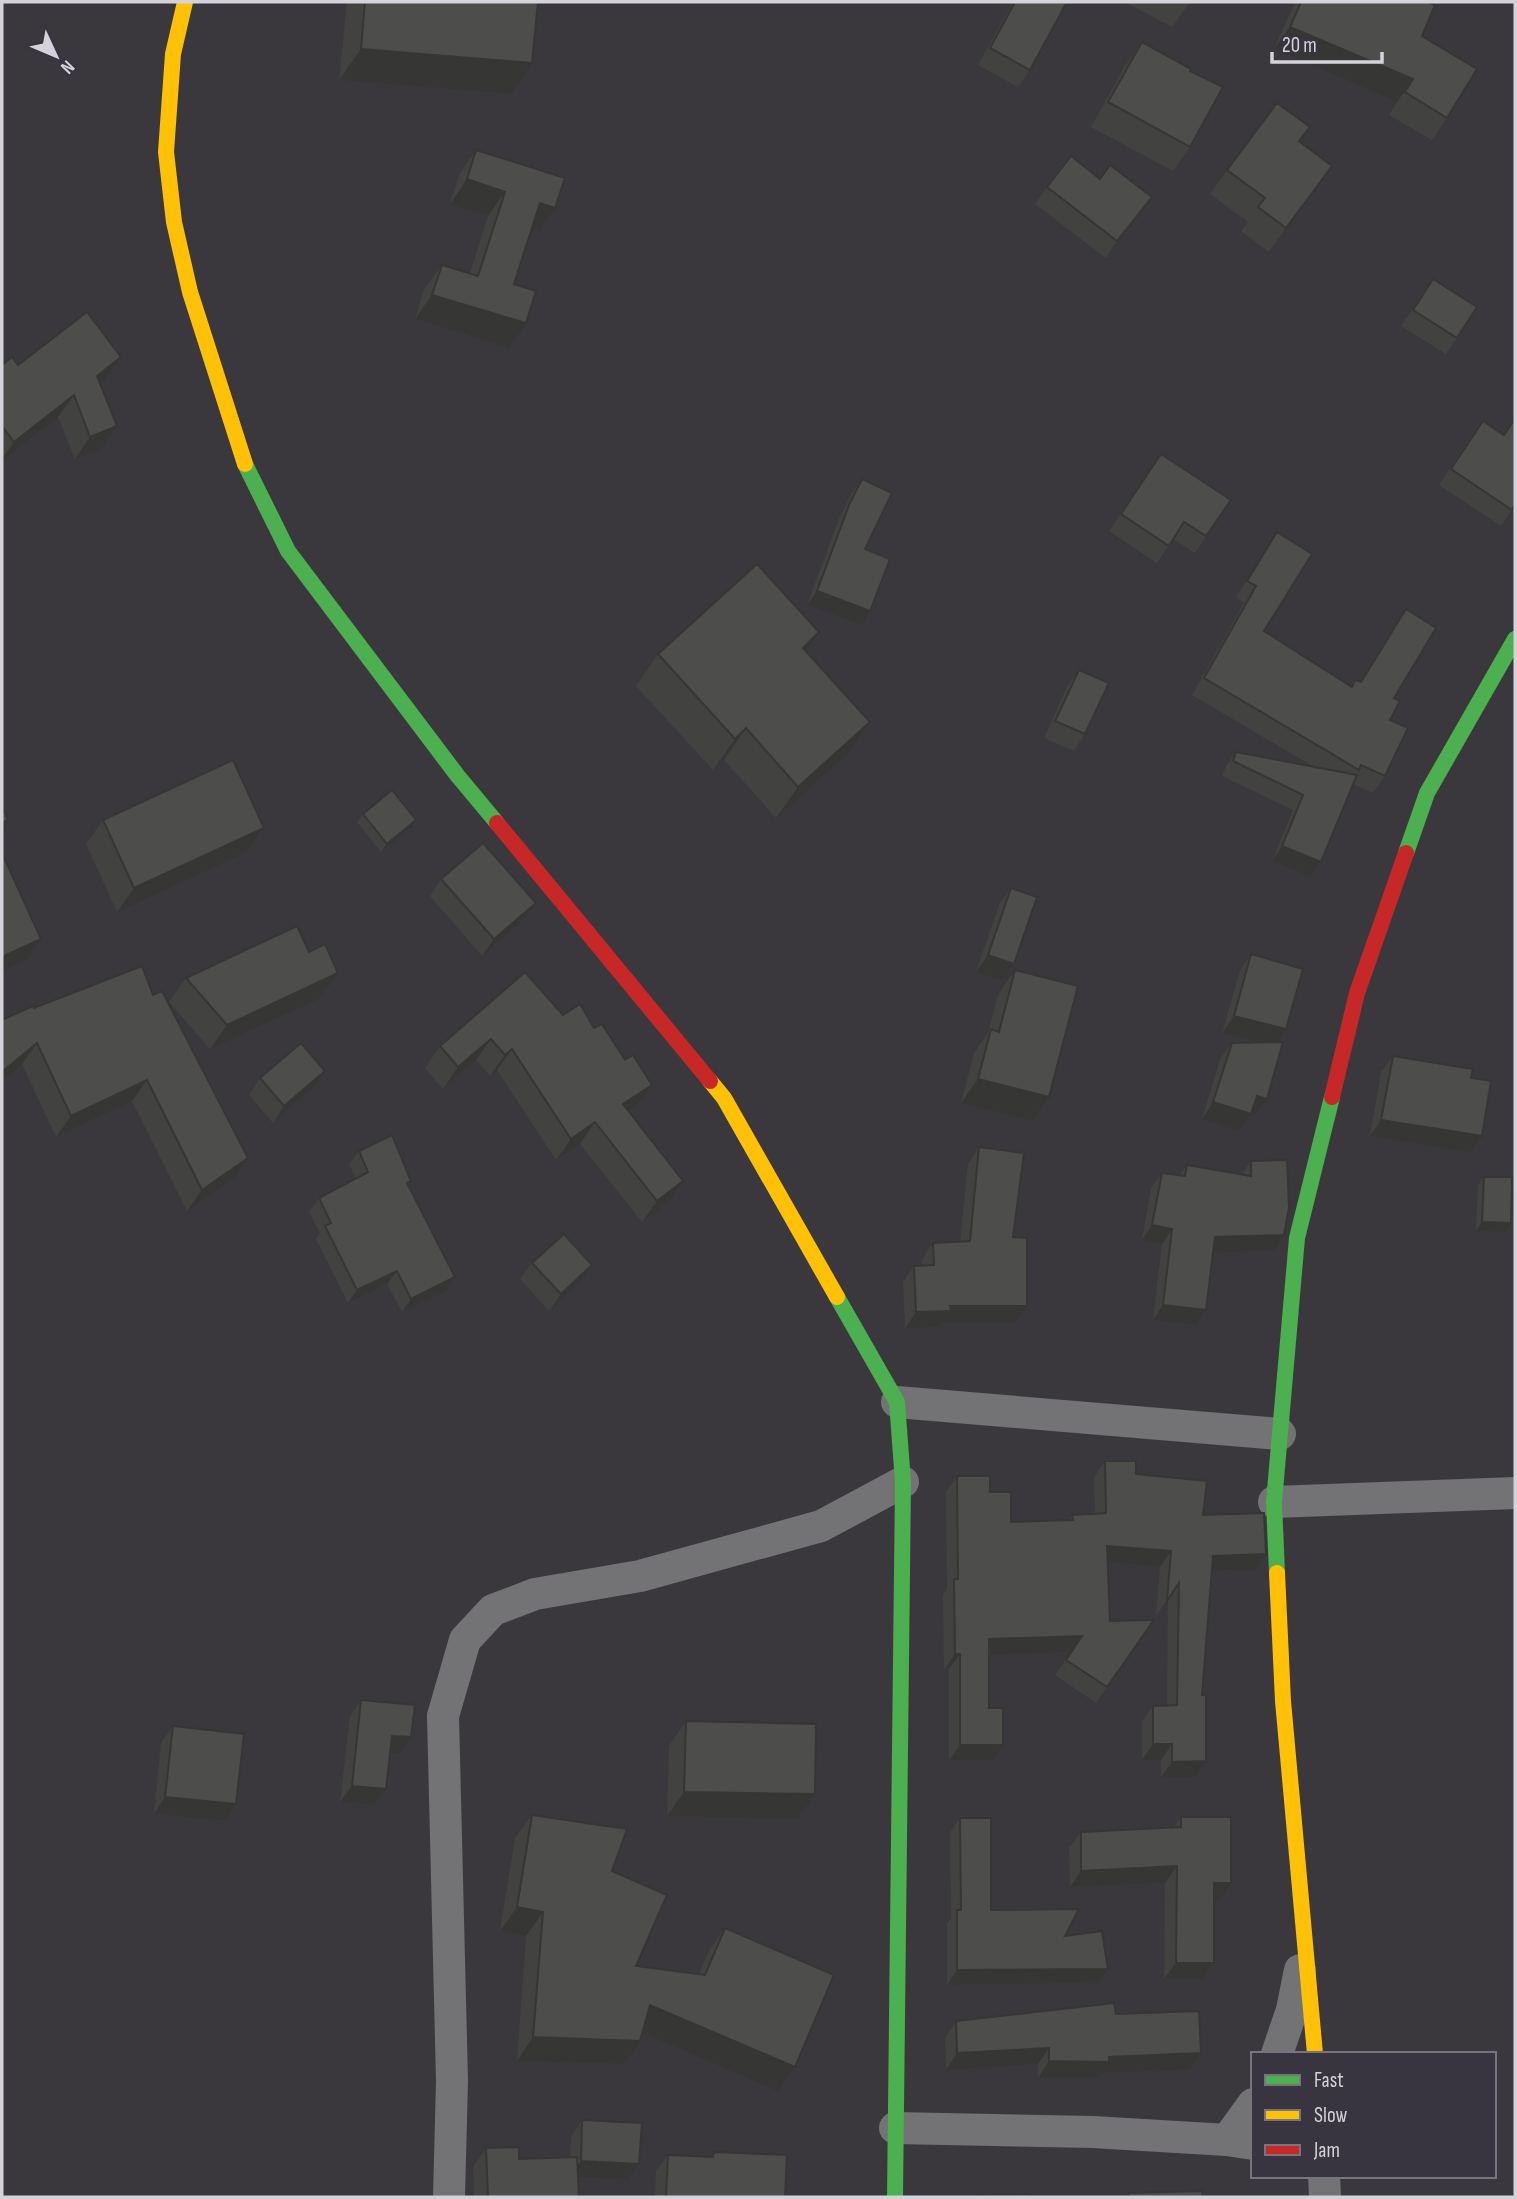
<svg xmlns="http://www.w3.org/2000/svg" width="1517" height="2199" viewBox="0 0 1517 2199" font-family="'Sofia Sans Condensed',sans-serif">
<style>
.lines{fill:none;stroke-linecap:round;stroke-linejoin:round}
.street{stroke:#737274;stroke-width:32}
.fast{stroke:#4caf50;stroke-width:16}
.slow{stroke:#ffc107;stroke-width:16}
.jam{stroke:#c62828;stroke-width:16}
.wall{fill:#424241}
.shaded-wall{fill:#363635}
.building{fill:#4d4d4c;stroke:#363635;stroke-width:2}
</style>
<rect width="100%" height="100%" fill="#3a383d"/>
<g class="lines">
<g class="street">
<path d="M 897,1402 L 1280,1434"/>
<path d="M 1274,1502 L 1515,1493"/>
<path d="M 1277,2054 L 1292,2010 L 1300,1970"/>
<path d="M 895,2128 L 1093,2132 L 1227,2140 L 1253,2144"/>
<path d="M 1227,2140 L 1253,2104"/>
<path d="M 1324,2176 L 1325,2197"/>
<path d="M 449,2197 L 452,2081 L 443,1716 L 465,1640 L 493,1610 L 535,1594 L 640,1576 L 821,1526 L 903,1482"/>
</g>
<g class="fast">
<path d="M 245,464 L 288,551 L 457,775 L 497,823"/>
<path d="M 1406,853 L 1427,793 L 1515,639"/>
<path d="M 837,1297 L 897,1402 L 903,1482 L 895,2197"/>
<path d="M 1277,1573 L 1274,1502 L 1297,1238 L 1332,1097"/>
</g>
<g class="slow">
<path d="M 185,2 L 173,54 L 166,152 L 174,222 L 190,292 L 245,464"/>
<path d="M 710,1081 L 724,1098 L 837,1297"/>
<path d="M 1277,1573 L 1283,1701 L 1315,2054"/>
</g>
<g class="jam">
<path d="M 497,823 L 710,1081"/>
<path d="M 1332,1097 L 1357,993 L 1406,853"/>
</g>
</g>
<g class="wall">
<path d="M 347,2 L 538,2 L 532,63 L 511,94 L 339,80 Z"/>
<path d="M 1013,2 L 1067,2 L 1030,70 L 1018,87 L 978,65 Z"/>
<path d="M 1125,2 L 1190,2 L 1172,27 Z"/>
<path d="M 1295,2 L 1428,2 L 1422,36 L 1447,118 L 1432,140 L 1389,115 L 1397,102 L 1274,49 Z"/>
<path d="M 1142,42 L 1190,71 L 1190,147 L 1173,171 L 1091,127 L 1125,66 Z"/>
<path d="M 1300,142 L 1315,191 L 1269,252 L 1241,231 L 1248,222 L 1210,194 L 1227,170 Z"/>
<path d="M 476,150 L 538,232 L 531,230 L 514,284 L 509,348 L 415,319 L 424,289 L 442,265 L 470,273 L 488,216 L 450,204 L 459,175 Z"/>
<path d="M 1047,187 L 1140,213 L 1106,258 L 1035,204 Z"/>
<path d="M 1433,279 L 1457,338 L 1446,354 L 1401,326 Z"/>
<path d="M 121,357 L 105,380 L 100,384 L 117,426 L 101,449 L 75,459 L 58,417 L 2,461 L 2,365 L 18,365 Z"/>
<path d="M 1471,437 L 1515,505 L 1501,526 L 1439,485 Z"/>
<path d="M 1161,454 L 1231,500 L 1195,553 L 1173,539 L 1157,563 L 1109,531 Z"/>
<path d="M 862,479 L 865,549 L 861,625 L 807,605 L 839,519 L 852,493 Z"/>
<path d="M 1277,532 L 1264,631 L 1350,686 L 1355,680 L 1360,682 L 1394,626 L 1406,609 L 1394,698 L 1390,720 L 1385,776 L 1373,793 L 1353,784 L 1321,862 L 1311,877 L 1272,861 L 1293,810 L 1222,776 L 1226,766 L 1236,752 L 1314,767 L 1192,695 L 1244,603 L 1236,597 Z"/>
<path d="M 819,632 L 806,651 L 870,722 L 848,754 L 776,818 L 724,760 L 713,770 L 636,686 L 658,654 Z"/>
<path d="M 1079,670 L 1085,734 L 1074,751 L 1044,738 L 1067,687 Z"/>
<path d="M 363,814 L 410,829 L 381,852 L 357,822 Z"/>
<path d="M 103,820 L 264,828 L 247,852 L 117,912 L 86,844 Z"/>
<path d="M 441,879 L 536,903 L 524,919 L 482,956 L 430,896 Z"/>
<path d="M 1011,888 L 1014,964 L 1003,981 L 976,972 L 999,905 Z"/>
<path d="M 309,952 L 338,973 L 321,998 L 210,1049 L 169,1002 L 186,978 Z"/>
<path d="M 1251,954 L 1277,1042 L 1255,1115 L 1251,1114 L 1239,1131 L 1202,1119 L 1220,1059 L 1232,1043 L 1260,1042 L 1222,1033 L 1240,971 Z"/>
<path d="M 1015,970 L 1049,1097 L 1032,1121 L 961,1103 L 974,1053 L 988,1033 L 998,995 Z"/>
<path d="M 153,995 L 233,1179 L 187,1211 L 132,1101 L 56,1137 L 22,1064 L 34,1008 Z"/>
<path d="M 563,1015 L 594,1028 L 652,1085 L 637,1106 L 629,1112 L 668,1202 L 642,1222 L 580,1144 L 556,1160 L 497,1070 L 490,1076 L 476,1060 L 443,1089 L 425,1068 L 440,1046 Z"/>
<path d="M 1393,1056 L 1471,1078 L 1482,1136 L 1470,1153 L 1370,1136 L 1381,1072 Z"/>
<path d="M 325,1071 L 314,1087 L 273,1123 L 249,1095 L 260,1078 Z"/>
<path d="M 979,1147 L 1013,1237 L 1015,1323 L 942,1322 L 939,1327 L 905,1329 L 903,1282 L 914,1266 L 922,1265 L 922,1259 L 933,1243 L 960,1242 L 968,1164 Z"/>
<path d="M 359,1151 L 411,1181 L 408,1185 L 446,1291 L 402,1312 L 387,1284 L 348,1303 L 316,1239 L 320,1233 L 309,1212 L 319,1198 L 356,1179 L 349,1164 Z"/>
<path d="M 1251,1161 L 1274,1250 L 1213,1252 L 1206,1310 L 1196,1325 L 1153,1320 L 1162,1244 L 1142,1240 L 1151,1188 L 1162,1173 L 1180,1175 L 1187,1165 L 1242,1174 Z"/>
<path d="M 1484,1177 L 1505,1232 L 1476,1231 L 1478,1185 Z"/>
<path d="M 532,1263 L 592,1265 L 581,1282 L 549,1311 L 520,1279 Z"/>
<path d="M 1105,1461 L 1136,1474 L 1266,1554 L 1255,1570 L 1212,1571 L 1202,1695 L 1206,1761 L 1195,1777 L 1161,1777 L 1161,1760 L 1142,1760 L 1142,1721 L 1153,1706 L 1167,1705 L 1168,1599 L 1156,1616 L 1160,1567 L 1108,1562 L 1110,1621 L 1154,1620 L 1096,1703 L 1055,1675 L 1071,1652 L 989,1654 L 989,1708 L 1003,1745 L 993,1760 L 949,1760 L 949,1669 L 944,1670 L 943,1595 L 947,1589 L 946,1492 L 957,1476 L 990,1492 L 1011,1522 L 1069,1520 L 1072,1515 L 1095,1514 L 1094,1477 Z"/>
<path d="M 361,1700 L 411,1737 L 400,1754 L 390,1753 L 386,1789 L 375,1805 L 340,1802 L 350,1716 Z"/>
<path d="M 686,1721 L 815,1794 L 798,1819 L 667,1816 L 669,1746 Z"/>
<path d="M 173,1726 L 225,1821 L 154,1814 L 161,1743 Z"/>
<path d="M 532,1815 L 612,1871 L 636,1966 L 699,1974 L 708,1952 L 725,1928 L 778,2091 L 642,2033 L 624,2064 L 517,2061 L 526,1936 L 500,1931 L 515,1838 Z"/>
<path d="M 1181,1817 L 1231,1883 L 1219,1900 L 1214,1900 L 1214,1963 L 1202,1979 L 1164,1979 L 1165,1883 L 1070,1887 L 1069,1848 L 1081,1832 L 1174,1827 Z"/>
<path d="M 960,1818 L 991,1910 L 1065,1936 L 1108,1969 L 1097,1983 L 947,1985 L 947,1924 L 951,1918 L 950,1832 Z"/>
<path d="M 1116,2014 L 1201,2053 L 1189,2070 L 1101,2073 L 1098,2078 L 1038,2078 L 1038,2064 L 946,2070 L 945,2038 L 956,2021 Z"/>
<path d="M 582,2120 L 639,2164 L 628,2180 L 578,2178 L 579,2197 L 474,2197 L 473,2167 L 486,2148 L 519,2159 L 570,2157 L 571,2137 Z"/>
<path d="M 714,2152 L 785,2197 L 655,2197 L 656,2171 L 668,2155 L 711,2157 Z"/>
</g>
<g class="shaded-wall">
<path d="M 1290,27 L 1413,79 L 1397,102 L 1274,49 Z"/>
<path d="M 361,49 L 532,63 L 511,94 L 339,80 Z"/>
<path d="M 1332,166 L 1315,191 L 1269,252 L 1286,228 Z"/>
<path d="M 467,179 L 505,192 L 488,216 L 450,204 Z"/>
<path d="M 1152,197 L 1140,213 L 1106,258 L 1117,241 Z"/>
<path d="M 540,203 L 555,208 L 538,232 L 523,227 Z"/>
<path d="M 432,295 L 526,323 L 509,348 L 415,319 Z"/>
<path d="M 121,357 L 105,380 L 81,399 L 97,376 Z"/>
<path d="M 74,395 L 58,417 L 2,461 L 2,459 L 14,442 Z"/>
<path d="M 117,426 L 101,449 L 75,459 L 90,437 Z"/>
<path d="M 817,591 L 870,611 L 861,625 L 807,605 Z"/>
<path d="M 819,632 L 797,664 L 803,648 Z"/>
<path d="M 870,722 L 848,754 L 776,818 L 798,787 Z"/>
<path d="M 746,728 L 724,760 L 713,770 L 735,739 Z"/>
<path d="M 8,820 L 2,830 L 2,823 Z"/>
<path d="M 416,820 L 410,829 L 381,852 L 387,844 Z"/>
<path d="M 264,828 L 247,852 L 117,912 L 134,888 Z"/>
<path d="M 1282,846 L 1321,862 L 1311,877 L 1272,861 Z"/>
<path d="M 536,903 L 524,919 L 482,956 L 494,939 Z"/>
<path d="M 41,939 L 26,960 L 2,971 L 2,957 Z"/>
<path d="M 988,955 L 1014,964 L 1003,981 L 976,972 Z"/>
<path d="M 338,973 L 321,998 L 210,1049 L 227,1025 Z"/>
<path d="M 1234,1016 L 1286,1029 L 1274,1046 L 1222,1033 Z"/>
<path d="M 491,1039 L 476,1060 L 443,1089 L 458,1067 Z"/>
<path d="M 37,1043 L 22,1064 L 2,1081 L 2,1072 Z"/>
<path d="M 512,1049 L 497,1070 L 490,1076 L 505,1055 Z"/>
<path d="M 325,1071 L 314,1087 L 273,1123 L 284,1106 Z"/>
<path d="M 978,1079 L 1049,1097 L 1032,1121 L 961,1103 Z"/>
<path d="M 147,1080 L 132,1101 L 56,1137 L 71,1116 Z"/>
<path d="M 652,1085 L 637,1106 L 608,1125 L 623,1104 Z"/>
<path d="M 1257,1096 L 1267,1099 L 1255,1115 L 1251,1114 L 1239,1131 L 1202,1119 L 1213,1102 Z"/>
<path d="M 1381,1120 L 1482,1136 L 1470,1153 L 1370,1136 Z"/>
<path d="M 595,1122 L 580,1144 L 556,1160 L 571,1139 Z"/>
<path d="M 248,1158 L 233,1179 L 187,1211 L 202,1190 Z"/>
<path d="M 683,1181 L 668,1202 L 642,1222 L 657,1201 Z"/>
<path d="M 1482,1222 L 1511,1223 L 1505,1232 L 1476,1231 Z"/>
<path d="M 1152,1225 L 1172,1229 L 1162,1244 L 1142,1240 Z"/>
<path d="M 1284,1235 L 1274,1250 L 1204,1253 L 1215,1237 Z"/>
<path d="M 592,1265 L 581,1282 L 549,1311 L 561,1294 Z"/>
<path d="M 397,1271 L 387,1284 L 348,1303 L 357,1290 Z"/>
<path d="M 455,1277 L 446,1291 L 402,1312 L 411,1299 Z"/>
<path d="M 1163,1305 L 1206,1310 L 1196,1325 L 1153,1320 Z"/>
<path d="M 950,1306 L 1027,1306 L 1015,1323 L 942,1322 L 939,1327 L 905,1329 L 916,1312 Z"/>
<path d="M 1107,1546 L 1171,1551 L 1160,1567 L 1096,1561 Z"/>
<path d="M 1266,1554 L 1255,1570 L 1202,1571 L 1213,1556 Z"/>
<path d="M 1082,1636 L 1071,1652 L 978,1655 L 989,1639 Z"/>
<path d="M 955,1654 L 960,1654 L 949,1669 L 944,1670 Z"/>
<path d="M 392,1736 L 411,1737 L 400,1754 L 381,1752 Z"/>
<path d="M 1153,1744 L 1172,1744 L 1161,1760 L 1142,1760 Z"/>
<path d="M 960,1745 L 1003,1745 L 993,1760 L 949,1760 Z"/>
<path d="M 1206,1761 L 1195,1777 L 1161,1777 L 1172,1762 Z"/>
<path d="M 352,1786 L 386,1789 L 375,1805 L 340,1802 Z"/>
<path d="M 684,1792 L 815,1794 L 798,1819 L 667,1816 Z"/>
<path d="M 165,1797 L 236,1804 L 225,1821 L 154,1814 Z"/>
<path d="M 1177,1866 L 1165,1883 L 1070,1887 L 1081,1871 Z"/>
<path d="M 1214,1883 L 1231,1883 L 1219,1900 L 1203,1900 Z"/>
<path d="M 517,1907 L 543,1912 L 526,1936 L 500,1931 Z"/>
<path d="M 1176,1963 L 1214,1963 L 1202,1979 L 1164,1979 Z"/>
<path d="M 1108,1969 L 1097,1983 L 947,1985 L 957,1970 Z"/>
<path d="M 650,2005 L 795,2067 L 778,2091 L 633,2029 Z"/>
<path d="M 533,2037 L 640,2041 L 624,2064 L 517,2061 Z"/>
<path d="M 1049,2048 L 1038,2064 L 946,2070 L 957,2053 Z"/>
<path d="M 1201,2053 L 1189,2070 L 1101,2073 L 1098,2078 L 1038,2078 L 1049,2061 L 1109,2057 Z"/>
<path d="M 581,2161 L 639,2164 L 628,2180 L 569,2177 Z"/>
</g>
<g class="building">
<path d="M 365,2 L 538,2 L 532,63 L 361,49 Z"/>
<path d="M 1015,2 L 1067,2 L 1030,70 L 990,48 Z"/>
<path d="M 1301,2 L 1428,2 L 1435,5 L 1422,36 L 1477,69 L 1447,118 L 1405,92 L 1413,79 L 1290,27 Z"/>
<path d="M 1142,42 L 1191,69 L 1190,71 L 1223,87 L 1190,147 L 1108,102 Z"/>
<path d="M 1277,103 L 1310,127 L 1299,141 L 1332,166 L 1286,228 L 1258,207 L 1265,198 L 1227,170 Z"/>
<path d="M 476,150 L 565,178 L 555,208 L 540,203 L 514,284 L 536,291 L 526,323 L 432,295 L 442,265 L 478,276 L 505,192 L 467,179 Z"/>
<path d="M 1071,156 L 1100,179 L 1110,165 L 1152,197 L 1117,241 L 1047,187 Z"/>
<path d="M 1433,279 L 1477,307 L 1457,338 L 1413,310 Z"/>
<path d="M 87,312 L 121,357 L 97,376 L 117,426 L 90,437 L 74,395 L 14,442 L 2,426 L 2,365 L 12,357 L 18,365 Z"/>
<path d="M 1515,419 L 1515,505 L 1512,510 L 1451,469 L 1483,421 L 1504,435 Z"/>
<path d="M 1161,454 L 1231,500 L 1206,536 L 1184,522 L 1169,546 L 1121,514 Z"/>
<path d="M 862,479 L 892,493 L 865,549 L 890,559 L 870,611 L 817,591 L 849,505 Z"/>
<path d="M 1277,532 L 1312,554 L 1264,631 L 1352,687 L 1355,680 L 1361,682 L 1406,609 L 1436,628 L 1394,698 L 1400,701 L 1390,720 L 1408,728 L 1385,776 L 1361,765 L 1359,770 L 1204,678 L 1256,586 L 1247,581 Z"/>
<path d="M 757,564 L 819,632 L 803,648 L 870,722 L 798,787 L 746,728 L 735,739 L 658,654 Z"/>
<path d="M 1079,670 L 1109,683 L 1085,734 L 1055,721 Z"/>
<path d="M 1236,752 L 1357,775 L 1321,862 L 1282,846 L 1303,795 L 1233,761 Z"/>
<path d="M 233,760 L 264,828 L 134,888 L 103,820 Z"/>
<path d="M 392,790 L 416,820 L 387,844 L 363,814 Z"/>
<path d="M 2,806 L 8,820 L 2,823 Z"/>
<path d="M 483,843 L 536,903 L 494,939 L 441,879 Z"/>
<path d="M 2,853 L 41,939 L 2,957 Z"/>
<path d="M 1011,888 L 1037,897 L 1014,964 L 988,955 Z"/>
<path d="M 297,926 L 309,952 L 325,944 L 338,973 L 227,1025 L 186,978 Z"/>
<path d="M 1251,954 L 1303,969 L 1286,1029 L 1234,1016 Z"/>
<path d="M 142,966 L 153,995 L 162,991 L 248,1158 L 202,1190 L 147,1080 L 71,1116 L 37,1043 L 2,1072 L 2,1020 L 33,1006 L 34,1008 Z"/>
<path d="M 1015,970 L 1078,986 L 1049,1097 L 978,1079 L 991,1029 L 999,1032 Z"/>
<path d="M 525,972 L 563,1015 L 580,1004 L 594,1028 L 602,1024 L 625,1060 L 633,1055 L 652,1085 L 623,1104 L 683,1181 L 657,1201 L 595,1122 L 571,1139 L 512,1049 L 505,1055 L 491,1039 L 458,1067 L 440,1046 Z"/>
<path d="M 1283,1042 L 1267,1099 L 1257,1096 L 1251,1114 L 1213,1102 L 1232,1043 Z"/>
<path d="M 301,1043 L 325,1071 L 284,1106 L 260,1078 Z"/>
<path d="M 1393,1056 L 1473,1069 L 1471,1078 L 1491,1081 L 1482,1136 L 1381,1120 Z"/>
<path d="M 392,1135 L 411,1181 L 407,1183 L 455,1277 L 411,1299 L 397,1271 L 357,1290 L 325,1226 L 331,1223 L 319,1198 L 368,1172 L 359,1151 Z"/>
<path d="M 979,1147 L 1024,1153 L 1013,1237 L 1027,1238 L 1027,1306 L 950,1306 L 951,1311 L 916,1312 L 914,1266 L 934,1265 L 933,1243 L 970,1241 Z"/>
<path d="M 1287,1160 L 1289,1208 L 1284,1235 L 1215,1237 L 1206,1310 L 1163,1305 L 1172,1229 L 1152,1225 L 1162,1173 L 1185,1176 L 1187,1165 L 1251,1176 L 1251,1161 Z"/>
<path d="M 1484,1177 L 1512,1177 L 1511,1223 L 1482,1222 Z"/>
<path d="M 564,1234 L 592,1265 L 561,1294 L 532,1263 Z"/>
<path d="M 1105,1461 L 1136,1461 L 1136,1474 L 1207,1481 L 1203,1515 L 1264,1513 L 1266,1554 L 1213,1556 L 1202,1695 L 1206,1695 L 1206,1761 L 1172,1762 L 1172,1744 L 1153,1744 L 1153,1706 L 1177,1705 L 1179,1583 L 1167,1601 L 1171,1551 L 1107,1546 L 1110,1621 L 1154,1620 L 1107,1687 L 1066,1660 L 1082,1636 L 989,1639 L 989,1708 L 1003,1708 L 1003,1745 L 960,1745 L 960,1654 L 955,1654 L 954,1579 L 958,1579 L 957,1476 L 990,1476 L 990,1492 L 1011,1492 L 1011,1522 L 1073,1520 L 1072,1515 L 1106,1513 Z"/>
<path d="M 361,1700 L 415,1705 L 411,1737 L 392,1736 L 386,1789 L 352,1786 Z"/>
<path d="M 686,1721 L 816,1724 L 815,1794 L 684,1792 Z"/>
<path d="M 173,1726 L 244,1734 L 236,1804 L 165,1797 Z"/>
<path d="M 532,1815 L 627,1829 L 612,1871 L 667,1895 L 636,1966 L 705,1975 L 725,1928 L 834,1975 L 795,2067 L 650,2005 L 640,2041 L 533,2037 L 543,1912 L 517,1907 Z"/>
<path d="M 1181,1817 L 1231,1817 L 1231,1883 L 1214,1883 L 1214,1963 L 1176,1963 L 1177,1866 L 1081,1871 L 1081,1832 L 1181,1827 Z"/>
<path d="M 960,1818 L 991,1818 L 991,1910 L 1079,1909 L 1065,1936 L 1102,1931 L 1108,1969 L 957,1970 L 957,1910 L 961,1910 Z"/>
<path d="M 1114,2003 L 1116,2014 L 1199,2011 L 1201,2053 L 1109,2057 L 1109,2062 L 1049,2061 L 1049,2048 L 957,2053 L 956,2021 Z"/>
<path d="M 582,2120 L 642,2123 L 639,2164 L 581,2161 Z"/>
<path d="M 519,2147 L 519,2159 L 577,2157 L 579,2197 L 488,2197 L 486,2148 Z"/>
<path d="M 714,2152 L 787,2155 L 785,2197 L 666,2197 L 668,2155 L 713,2157 Z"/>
<path d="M 1202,2191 L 1202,2197 L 1129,2197 L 1128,2193 Z"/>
<path d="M 1030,2194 L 1030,2197 L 973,2197 L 973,2195 Z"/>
</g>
<rect width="1517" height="2199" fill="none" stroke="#d5d3da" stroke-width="7"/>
<rect x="1251" y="2052" width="245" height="126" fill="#393540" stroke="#77747e" stroke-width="2"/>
<rect x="1265" y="2075" width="35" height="10" fill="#4caf50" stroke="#77747e" stroke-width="2"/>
<text x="1314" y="2087" font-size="21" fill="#d5d3da">Fast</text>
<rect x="1265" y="2110" width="35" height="10" fill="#ffc107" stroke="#77747e" stroke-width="2"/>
<text x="1314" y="2122" font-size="21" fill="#d5d3da">Slow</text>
<rect x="1265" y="2145" width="35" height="10" fill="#c62828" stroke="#77747e" stroke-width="2"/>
<text x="1314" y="2157" font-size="21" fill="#d5d3da">Jam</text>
<g transform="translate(56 56) rotate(134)" stroke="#393540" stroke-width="5" paint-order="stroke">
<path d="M0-5L12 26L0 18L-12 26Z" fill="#d5d3da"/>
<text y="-10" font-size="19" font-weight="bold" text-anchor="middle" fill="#d5d3da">N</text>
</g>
<path d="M1272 52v10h110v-10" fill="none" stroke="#d5d3da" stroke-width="3.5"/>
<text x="1282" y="52" font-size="21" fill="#d5d3da" stroke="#393540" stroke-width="5" paint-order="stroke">20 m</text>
</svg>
